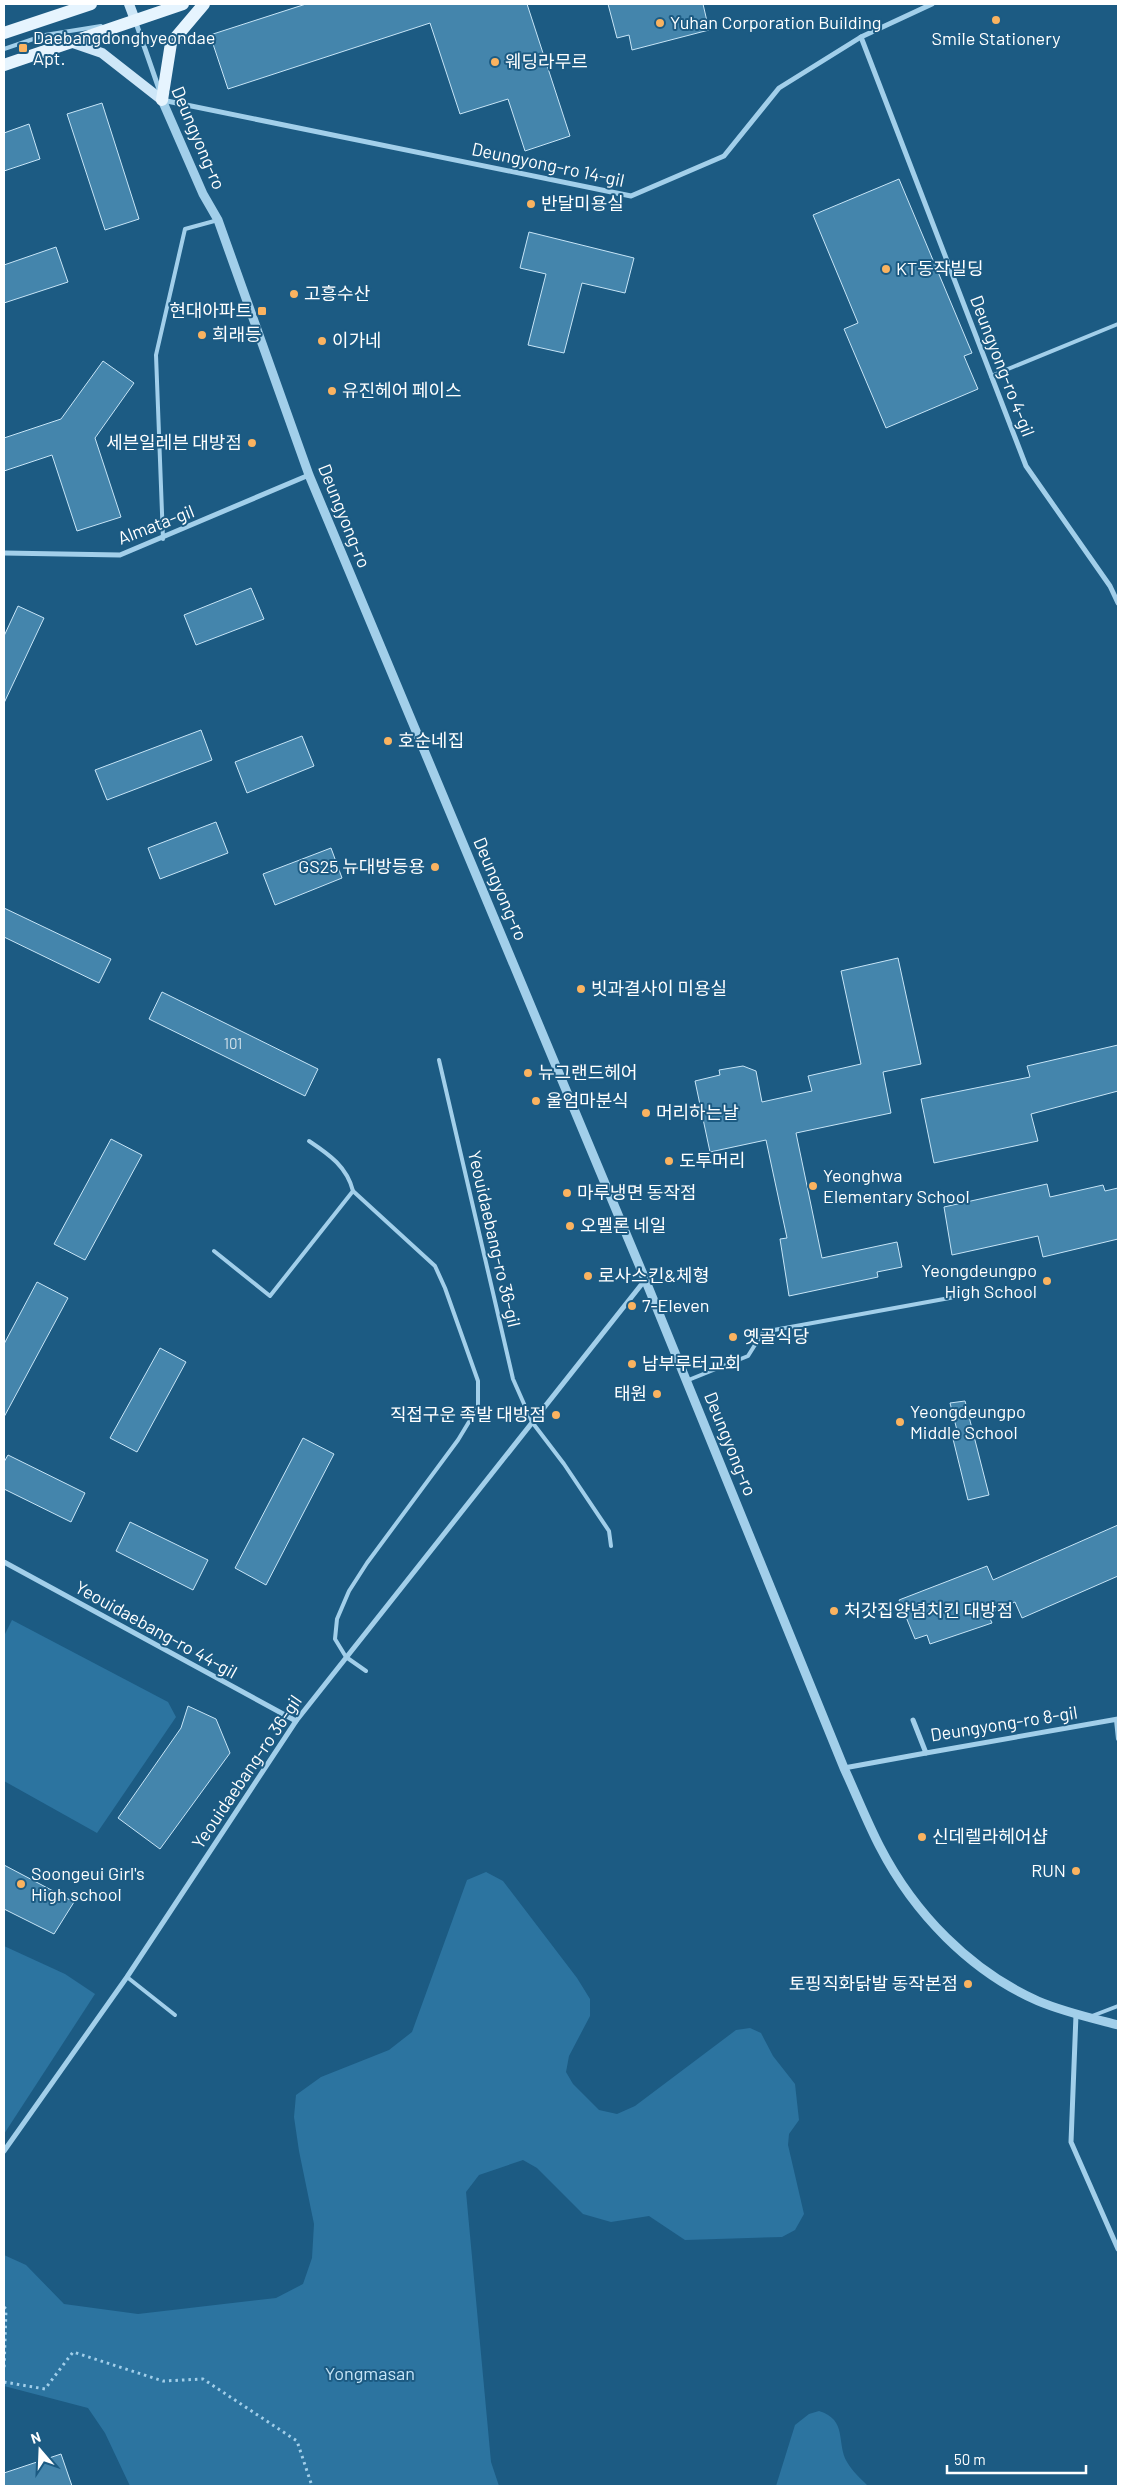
<svg xmlns="http://www.w3.org/2000/svg" width="1122" height="2490" viewBox="0 0 1122 2490" font-family="Barlow,'Noto Sans KR',sans-serif">
<style>
.green{fill:#2c74a0}
.building{fill:#4485ac;stroke:#c7e5f7}
.lines{fill:none;stroke-linecap:round;stroke-linejoin:round}
.path{stroke:#a2cfea;stroke-width:3;stroke-dasharray:2.5 4;stroke-linecap:butt}
.service{stroke:#a2cfea;stroke-width:4}
.minor{stroke:#a2cfea;stroke-width:5}
.tertiary{stroke:#a2cfea;stroke-width:9}
.secondary{stroke:#cee7f8;stroke-width:10}
.primary{stroke:#e6f4fe;stroke-width:12}
.poi-dot{fill:#fab360;stroke:#1c5b83;stroke-width:2}
.labels{text-anchor:middle;stroke-width:4;stroke-linejoin:round;paint-order:stroke}
.number-label{font-size:15px;fill:#d0e0ea}
.poi-label{font-size:18px;fill:#fff;stroke:#1c5b83;text-anchor:start}
.street-label{font-size:18px;fill:#fff;stroke:#1c5b83}
.park-label{font-size:18px;fill:#c7e5f7;stroke:#1c5b83}
</style>
<rect width="100%" height="100%" fill="#1c5b83"/>
<g class="green">
<path d="M 12,1620 L 168,1702 L 176,1717 L 97,1833 L 4,1781 L 4,1636 Z"/>
<path d="M 486,1872 L 503,1881 L 577,1978 L 590,1999 L 590,2016 L 569,2056 L 566,2072 L 573,2084 L 599,2110 L 617,2114 L 635,2106 L 736,2030 L 750,2028 L 761,2033 L 773,2056 L 795,2084 L 799,2120 L 789,2134 L 788,2145 L 804,2214 L 795,2230 L 782,2237 L 685,2240 L 649,2216 L 611,2222 L 583,2214 L 537,2168 L 523,2160 L 479,2175 L 466,2192 L 491,2462 L 499,2486 L 130,2486 L 105,2433 L 88,2408 L 4,2386 L 4,2255 L 26,2265 L 64,2304 L 138,2314 L 276,2298 L 303,2284 L 312,2258 L 314,2224 L 299,2151 L 294,2117 L 296,2095 L 321,2077 L 389,2050 L 412,2032 L 467,1880 Z"/>
<path d="M 4,1946 L 65,1974 L 95,1994 L 4,2134 Z"/>
<path d="M 819,2411 C 848,2420 836,2443 847,2462 C 852,2471 861,2479 868,2486 L 776,2486 L 795,2425 L 809,2414 Z"/>
</g>
<g class="building">
<path d="M 306,4 L 527,4 L 570,136 L 525,151 L 508,99 L 460,114 L 430,23 L 228,89 L 210,35 Z"/>
<path d="M 608,4 L 703,4 L 709,30 L 632,50 L 629,35 L 617,38 Z"/>
<path d="M 102,103 L 139,219 L 105,230 L 67,114 Z"/>
<path d="M 29,124 L 40,159 L 4,171 L 4,133 Z"/>
<path d="M 899,179 L 972,353 L 964,356 L 978,389 L 886,428 L 844,329 L 858,323 L 813,215 Z"/>
<path d="M 529,232 L 634,258 L 625,293 L 582,283 L 564,353 L 528,345 L 546,274 L 520,268 Z"/>
<path d="M 56,247 L 68,282 L 4,303 L 4,265 Z"/>
<path d="M 103,361 L 134,383 L 95,438 L 121,517 L 77,531 L 52,455 L 4,471 L 4,438 L 61,419 Z"/>
<path d="M 251,588 L 264,619 L 196,645 L 184,615 Z"/>
<path d="M 18,606 L 44,618 L 4,703 L 4,636 Z"/>
<path d="M 201,730 L 212,760 L 107,800 L 95,770 Z"/>
<path d="M 302,736 L 314,766 L 247,793 L 235,762 Z"/>
<path d="M 216,822 L 228,853 L 160,879 L 148,848 Z"/>
<path d="M 331,848 L 342,878 L 275,905 L 263,874 Z"/>
<path d="M 4,908 L 111,959 L 99,983 L 4,937 Z"/>
<path d="M 898,958 L 921,1064 L 883,1072 L 891,1113 L 796,1133 L 822,1258 L 897,1242 L 902,1267 L 877,1272 L 878,1277 L 789,1296 L 780,1239 L 787,1238 L 766,1140 L 710,1152 L 695,1081 L 720,1075 L 719,1070 L 743,1066 L 756,1071 L 762,1102 L 812,1091 L 808,1076 L 861,1064 L 841,971 Z"/>
<path d="M 162,992 L 318,1069 L 305,1096 L 149,1019 Z"/>
<path d="M 1118,1045 L 1118,1091 L 1031,1114 L 1038,1141 L 934,1163 L 921,1099 L 1030,1077 L 1027,1066 Z"/>
<path d="M 111,1139 L 142,1155 L 85,1260 L 54,1244 Z"/>
<path d="M 1047,1184 L 1050,1197 L 1103,1185 L 1105,1191 L 1118,1188 L 1118,1239 L 1043,1257 L 1038,1236 L 952,1255 L 944,1207 Z"/>
<path d="M 37,1282 L 68,1298 L 4,1417 L 4,1344 Z"/>
<path d="M 160,1348 L 186,1362 L 137,1452 L 110,1438 Z"/>
<path d="M 965,1401 L 989,1495 L 968,1500 L 953,1439 L 959,1438 L 950,1403 Z"/>
<path d="M 303,1438 L 334,1454 L 266,1585 L 235,1568 Z"/>
<path d="M 8,1455 L 85,1493 L 71,1522 L 4,1489 L 4,1462 Z"/>
<path d="M 130,1522 L 208,1560 L 193,1590 L 116,1551 Z"/>
<path d="M 1118,1525 L 1118,1576 L 1022,1618 L 1015,1602 L 988,1614 L 992,1623 L 930,1644 L 927,1635 L 915,1639 L 899,1600 L 987,1566 L 993,1580 Z"/>
<path d="M 188,1706 L 216,1719 L 230,1753 L 160,1849 L 118,1818 L 181,1728 Z"/>
<path d="M 4,1865 L 74,1902 L 54,1934 L 4,1909 Z"/>
<path d="M 61,2454 L 72,2486 L 4,2486 L 4,2473 Z"/>
</g>
<g class="lines">
<g class="path">
<path d="M 4,2307 L 6,2309 L 4,2371"/>
<path d="M 4,2382 L 45,2389 L 73,2352 L 163,2381 L 203,2379 L 297,2441 L 312,2486"/>
</g>
<g class="service">
<path d="M 4,49 L 45,35 L 101,26"/>
<path d="M 991,376 L 1118,324"/>
<path d="M 163,539 L 156,355 L 185,229 L 218,220"/>
<path d="M 439,1060 L 513,1379 L 532,1422 L 564,1464 L 609,1531 L 611,1546"/>
<path d="M 309,1141 C 330,1155 347,1167 353,1191"/>
<path d="M 214,1251 L 270,1296 L 353,1191 L 435,1266 L 445,1288 L 478,1381 L 478,1407 L 458,1440 L 367,1563 L 349,1591 L 337,1619 L 335,1639 L 346,1657 L 366,1671"/>
<path d="M 686,1381 L 748,1356 L 763,1332 L 966,1295"/>
<path d="M 1116,1720 L 1118,1739"/>
<path d="M 127,1977 L 175,2015"/>
<path d="M 1092,2016 L 1118,2006"/>
</g>
<g class="minor">
<path d="M 135,20 L 160,92"/>
<path d="M 861,37 L 1026,466 L 1110,586 L 1118,603"/>
<path d="M 162,100 L 631,196 L 724,156 L 779,88 L 861,37 L 932,4"/>
<path d="M 4,553 L 120,555 L 309,475"/>
<path d="M 4,1562 L 296,1721"/>
<path d="M 913,1720 L 926,1753 L 1118,1719"/>
<path d="M 844,1768 L 926,1753"/>
<path d="M 1076,2015 L 1071,2142 L 1118,2249"/>
<path d="M 4,2151 L 127,1977 L 296,1721 L 645,1280"/>
</g>
<path class="tertiary" d="M 162,100 L 203,194 L 218,220 L 309,475 L 645,1279 L 844,1768 C 856,1794 867,1822 880,1847 C 914,1913 970,1971 1038,2001 C 1064,2012 1091,2018 1118,2025"/>
<g class="secondary">
<path d="M 129,4 L 135,20"/>
<path d="M 70,42 L 102,53 L 162,100"/>
</g>
<g class="primary">
<path d="M 4,33 L 91,4"/>
<path d="M 4,65 L 183,4"/>
<path d="M 162,100 L 171,43 L 204,4"/>
</g>
</g>
<g class="poi-dot">
<circle cx="996" cy="20" r="5"/>
<circle cx="660" cy="23" r="5"/>
<rect x="18" y="43" width="10" height="10" rx="2.5"/>
<circle cx="495" cy="62" r="5"/>
<circle cx="531" cy="204" r="5"/>
<circle cx="886" cy="269" r="5"/>
<circle cx="294" cy="294" r="5"/>
<rect x="257" y="306" width="10" height="10" rx="2.5"/>
<circle cx="202" cy="335" r="5"/>
<circle cx="322" cy="341" r="5"/>
<circle cx="332" cy="391" r="5"/>
<circle cx="252" cy="443" r="5"/>
<circle cx="388" cy="741" r="5"/>
<circle cx="435" cy="867" r="5"/>
<circle cx="581" cy="989" r="5"/>
<circle cx="528" cy="1073" r="5"/>
<circle cx="536" cy="1101" r="5"/>
<circle cx="646" cy="1113" r="5"/>
<circle cx="669" cy="1161" r="5"/>
<circle cx="813" cy="1186" r="5"/>
<circle cx="567" cy="1193" r="5"/>
<circle cx="570" cy="1226" r="5"/>
<circle cx="588" cy="1276" r="5"/>
<circle cx="1047" cy="1281" r="5"/>
<circle cx="632" cy="1306" r="5"/>
<circle cx="733" cy="1337" r="5"/>
<circle cx="632" cy="1364" r="5"/>
<circle cx="657" cy="1394" r="5"/>
<circle cx="556" cy="1415" r="5"/>
<circle cx="900" cy="1422" r="5"/>
<circle cx="834" cy="1611" r="5"/>
<circle cx="922" cy="1837" r="5"/>
<circle cx="1076" cy="1871" r="5"/>
<circle cx="21" cy="1884" r="5"/>
<circle cx="968" cy="1984" r="5"/>
</g>
<g class="labels">
<g class="number-label">
<text x="233" y="1049">101</text>
</g>
<g class="poi-label">
<text x="670" y="29">Yuhan Corporation Building</text>
<text x="33" y="44">Daebangdonghyeondae<tspan x="33" dy="21">Apt.</tspan></text>
<text x="996" y="45" text-anchor="middle">Smile Stationery</text>
<text x="505" y="68">웨딩라무르</text>
<text x="541" y="210">반달미용실</text>
<text x="896" y="275">KT동작빌딩</text>
<text x="304" y="300">고흥수산</text>
<text x="252" y="317" text-anchor="end">현대아파트</text>
<text x="212" y="341">희래등</text>
<text x="332" y="347">이가네</text>
<text x="342" y="397">유진헤어 페이스</text>
<text x="242" y="449" text-anchor="end">세븐일레븐 대방점</text>
<text x="398" y="747">호순네집</text>
<text x="425" y="873" text-anchor="end">GS25 뉴대방등용</text>
<text x="591" y="995">빗과결사이 미용실</text>
<text x="538" y="1079">뉴그랜드헤어</text>
<text x="546" y="1107">울엄마분식</text>
<text x="656" y="1119">머리하는날</text>
<text x="679" y="1167">도투머리</text>
<text x="823" y="1182">Yeonghwa<tspan x="823" dy="21">Elementary School</tspan></text>
<text x="577" y="1199">마루냉면 동작점</text>
<text x="580" y="1232">오멜론 네일</text>
<text x="1037" y="1277" text-anchor="end">Yeongdeungpo<tspan x="1037" dy="21">High School</tspan></text>
<text x="598" y="1282">로사스킨&amp;체형</text>
<text x="642" y="1312">7-Eleven</text>
<text x="743" y="1343">옛골식당</text>
<text x="642" y="1370">남부루터교회</text>
<text x="647" y="1400" text-anchor="end">태원</text>
<text x="910" y="1418">Yeongdeungpo<tspan x="910" dy="21">Middle School</tspan></text>
<text x="546" y="1421" text-anchor="end">직접구운 족발 대방점</text>
<text x="844" y="1617">처갓집양념치킨 대방점</text>
<text x="932" y="1843">신데렐라헤어샵</text>
<text x="1066" y="1877" text-anchor="end">RUN</text>
<text x="31" y="1880">Soongeui Girl's<tspan x="31" dy="21">High school</tspan></text>
<text x="958" y="1990" text-anchor="end">토핑직화닭발 동작본점</text>
</g>
<g class="street-label">
<text transform="translate(198 138) rotate(67)" y="6">Deungyong-ro</text>
<text transform="translate(548 165) rotate(12)" y="6">Deungyong-ro 14-gil</text>
<text transform="translate(1002 366) rotate(69)" y="6">Deungyong-ro 4-gil</text>
<text transform="translate(344 516) rotate(68)" y="6">Deungyong-ro</text>
<text transform="translate(156 525) rotate(-21)" y="6">Almata-gil</text>
<text transform="translate(500 889) rotate(67)" y="6">Deungyong-ro</text>
<text transform="translate(494 1239) rotate(77)" y="6">Yeouidaebang-ro 36-gil</text>
<text transform="translate(730 1444) rotate(68)" y="6">Deungyong-ro</text>
<text transform="translate(156 1630) rotate(29)" y="6">Yeouidaebang-ro 44-gil</text>
<text transform="translate(1004 1724) rotate(-9)" y="6">Deungyong-ro 8-gil</text>
<text transform="translate(247 1772) rotate(-56)" y="6">Yeouidaebang-ro 36-gil</text>
</g>
<g class="park-label">
<text x="370" y="2380">Yongmasan</text>
</g>
</g>
<rect width="1122" height="2490" fill="none" stroke="#ffffff" stroke-width="10"/>
<g transform="translate(40 2450) rotate(341)" stroke="#1c5b83" stroke-width="4" paint-order="stroke">
<path d="M0-4L9 19L0 12L-9 19Z" fill="#ffffff"/>
<text y="-8" font-size="14" font-weight="bold" text-anchor="middle" fill="#ffffff">N</text>
</g>
<path d="M947 2465v8h139v-8" fill="none" stroke="#ffffff" stroke-width="2.5"/>
<text x="954" y="2465" font-size="15" fill="#ffffff" stroke="#1c5b83" stroke-width="4" paint-order="stroke">50 m</text>
</svg>
